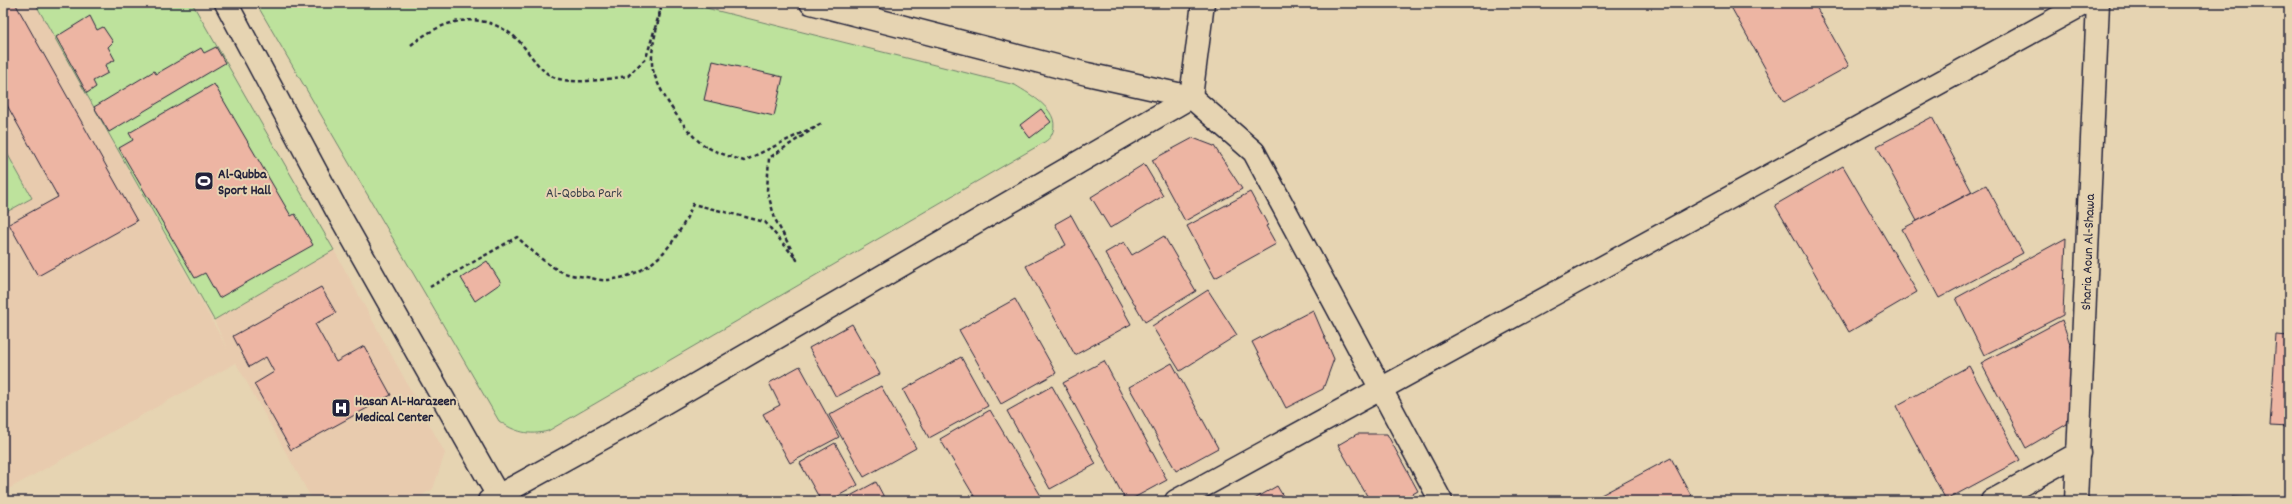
<svg xmlns="http://www.w3.org/2000/svg" width="2292" height="504" viewBox="0 0 2292 504" font-family="Dekko,sans-serif">
<style>
.built{fill:#e8cbae}
.green{fill:#bde29c;stroke:#70826c}
.building{fill:#edb5a3;stroke:#22223b}
.lines{fill:none;stroke-linecap:round;stroke-linejoin:round}
.street-casing{stroke:#22223b;stroke-width:25}
.path{stroke:#22223b;stroke-width:2.5;stroke-dasharray:4 3;stroke-linecap:butt}
.street{stroke:#e6d4b2;stroke-width:22}
.labels{text-anchor:middle;stroke-width:4;stroke-linejoin:round;paint-order:stroke}
.poi-label{font-size:14px;font-weight:bold;fill:#22223b;stroke:#e6d4b2;text-anchor:start}
.park-label{font-size:14px;fill:#393f4a;stroke:#e6d4b2}
.street-label{font-size:14px;fill:#22223b;stroke:#e6d4b2}
</style>
<rect width="100%" height="100%" fill="#e6d4b2"/>
<filter id="ink" filterUnits="userSpaceOnUse"><feTurbulence type="fractalNoise" baseFrequency=".025" numOctaves="2"/><feDisplacementMap in="SourceGraphic" scale="8" xChannelSelector="R" yChannelSelector="G"/><feConvolveMatrix kernelMatrix="1 2 1 2 8 2 1 2 1" color-interpolation-filters="sRGB"/></filter>
<g filter="url(#ink)">
<path class="built" d="M 3,3 L 35,3 L 227,348 L 214,320 L 334,250 L 445,453 L 433,489 L 412,501 L 313,501 L 236,363 L 3,492 Z"/>
<g class="green">
<path d="M 35,3 L 192,3 L 334,250 L 214,320 Z"/>
<path d="M 256,3 L 686,3 L 1015,85 C 1031,95 1064,112 1051,136 C 1049,140 1041,144 1036,147 L 548,431 C 529,436 515,432 499,421 Z"/>
<path d="M 3,146 L 32,198 L 3,214 Z"/>
</g>
<g class="building">
<path d="M 3,3 L 15,3 L 137,221 L 38,276 L 9,224 L 58,197 L 3,98 Z"/>
<path d="M 1738,3 L 1814,3 L 1849,66 L 1784,102 L 1731,7 Z"/>
<path d="M 90,16 L 97,30 L 103,27 L 113,42 L 108,47 L 115,60 L 105,65 L 108,73 L 93,81 L 96,87 L 87,93 L 56,37 Z"/>
<path d="M 216,47 L 225,63 L 109,132 L 94,107 L 154,71 L 156,74 L 201,48 L 204,53 Z"/>
<path d="M 713,61 L 783,77 L 774,116 L 704,100 Z"/>
<path d="M 214,84 L 291,216 L 295,214 L 313,245 L 219,298 L 205,273 L 195,278 L 119,148 L 133,140 L 129,133 Z"/>
<path d="M 1041,109 L 1051,122 L 1030,138 L 1020,125 Z"/>
<path d="M 1932,117 L 1972,192 L 1917,221 L 1877,146 Z"/>
<path d="M 1193,138 L 1214,146 L 1242,189 L 1185,221 L 1152,160 Z"/>
<path d="M 1144,164 L 1163,196 L 1110,228 L 1091,197 Z"/>
<path d="M 1843,166 L 1917,292 L 1849,332 L 1775,205 Z"/>
<path d="M 1986,185 L 2023,253 L 1939,298 L 1902,229 Z"/>
<path d="M 1250,192 L 1268,225 L 1266,226 L 1276,244 L 1215,278 L 1187,226 Z"/>
<path d="M 1071,215 L 1131,324 L 1075,355 L 1026,266 L 1066,245 L 1055,224 Z"/>
<path d="M 1164,236 L 1196,291 L 1145,322 L 1105,253 L 1124,242 L 1132,255 Z"/>
<path d="M 2066,238 L 2063,315 L 1984,355 L 1956,298 Z"/>
<path d="M 487,261 L 501,283 L 475,301 L 461,278 Z"/>
<path d="M 321,287 L 336,313 L 315,324 L 336,362 L 364,346 L 391,395 L 291,450 L 254,384 L 274,372 L 266,357 L 249,367 L 233,336 Z"/>
<path d="M 1208,290 L 1237,335 L 1180,371 L 1152,326 Z"/>
<path d="M 1015,299 L 1056,373 L 1001,404 L 959,330 Z"/>
<path d="M 1313,310 L 1334,359 L 1323,389 L 1286,408 L 1252,342 Z"/>
<path d="M 2062,320 L 2077,365 L 2067,424 L 2026,448 L 1981,363 Z"/>
<path d="M 852,324 L 880,374 L 836,397 L 809,348 Z"/>
<path d="M 2276,335 L 2289,336 L 2289,427 L 2270,426 Z"/>
<path d="M 961,357 L 988,406 L 929,438 L 903,390 Z"/>
<path d="M 1104,361 L 1167,480 L 1128,501 L 1126,501 L 1063,383 Z"/>
<path d="M 1172,363 L 1218,448 L 1176,471 L 1129,387 Z"/>
<path d="M 800,366 L 839,437 L 790,463 L 763,414 L 780,405 L 769,383 Z"/>
<path d="M 1969,366 L 2020,460 L 1946,500 L 1896,406 Z"/>
<path d="M 881,386 L 916,448 L 864,477 L 829,415 Z"/>
<path d="M 1052,386 L 1096,464 L 1050,489 L 1007,411 Z"/>
<path d="M 990,410 L 1044,501 L 977,501 L 940,439 Z"/>
<path d="M 1357,434 L 1387,434 L 1418,491 L 1400,501 L 1370,501 L 1338,445 Z"/>
<path d="M 835,443 L 858,485 L 829,501 L 821,501 L 800,463 Z"/>
<path d="M 1671,458 L 1694,501 L 1604,501 L 1601,495 Z"/>
<path d="M 876,482 L 886,501 L 841,501 Z"/>
<path d="M 1277,486 L 1286,501 L 1251,501 Z"/>
<path d="M 2232,497 L 2288,501 L 2232,501 Z"/>
</g>
<g class="lines">
<g class="street-casing">
<g id="street">
<path d="M 226,3 L 336,209 L 501,501"/>
<path d="M 811,3 L 1087,74 L 1191,97 L 1254,152 L 1441,501"/>
<path d="M 1191,97 L 1203,3"/>
<path d="M 489,501 L 621,428 L 1191,97"/>
<path d="M 1176,501 L 2085,3"/>
<path d="M 1992,501 L 2079,453"/>
<path d="M 2076,501 L 2098,3"/>
</g>
</g>
<path class="path" d="M 411,45 C 441,21 476,9 511,34 C 525,44 533,63 548,74 C 566,87 607,79 628,76 L 646,58 L 661,8 C 658,25 651,46 652,63 C 652,83 685,131 701,143 C 713,152 729,156 744,161 L 822,123 L 769,158 L 767,190 L 775,219 L 797,260 L 765,222 L 693,204 C 677,242 653,276 607,280 C 601,281 593,278 586,277 C 578,276 567,275 560,271 C 544,263 530,249 517,237 L 430,287"/>
<use href="#street" class="street"/>
</g>
</g>
<defs>
<g id="stadium-square" transform="scale(1)"><rect x="-9" y="-9" width="18" height="18" rx="4" fill="#22223b" stroke="#e6d4b2"/><path d="M0-5a6.5 5 0 1 0 0 10a6.5 5 0 1 0 0-10ZM-3.5-1.8h7v3.6h-7Z" fill="#fff"/></g>
<g id="hospital-square" transform="scale(1)"><rect x="-9" y="-9" width="18" height="18" rx="4" fill="#22223b" stroke="#e6d4b2"/><path d="M-5-5h3v3.5h4V-5h3V5h-3V1.5h-4V5h-3Z" fill="#fff"/></g>
</defs>
<g fill-rule="evenodd">
<use href="#stadium-square" x="204" y="181"/>
<use href="#hospital-square" x="341" y="408"/>
</g>
<g class="labels">
<g class="poi-label">
<text x="218" y="178">Al-Qubba<tspan x="218" dy="16">Sport Hall</tspan></text>
<text x="355" y="405">Hasan Al-Harazeen<tspan x="355" dy="16">Medical Center</tspan></text>
</g>
<g class="park-label">
<text x="584" y="197">Al-Qobba Park</text>
</g>
<g class="street-label">
<text transform="translate(2087 252) rotate(-88)" y="5">Sharia Aoun Al-Shawa</text>
</g>
</g>
<rect width="2292" height="504" fill="none" stroke="#e6d4b2" stroke-width="16"/>
<rect x="8" y="8" width="2276" height="488" fill="none" stroke="#22223b" stroke-width="1.5" filter="url(#ink)"/>
</svg>
